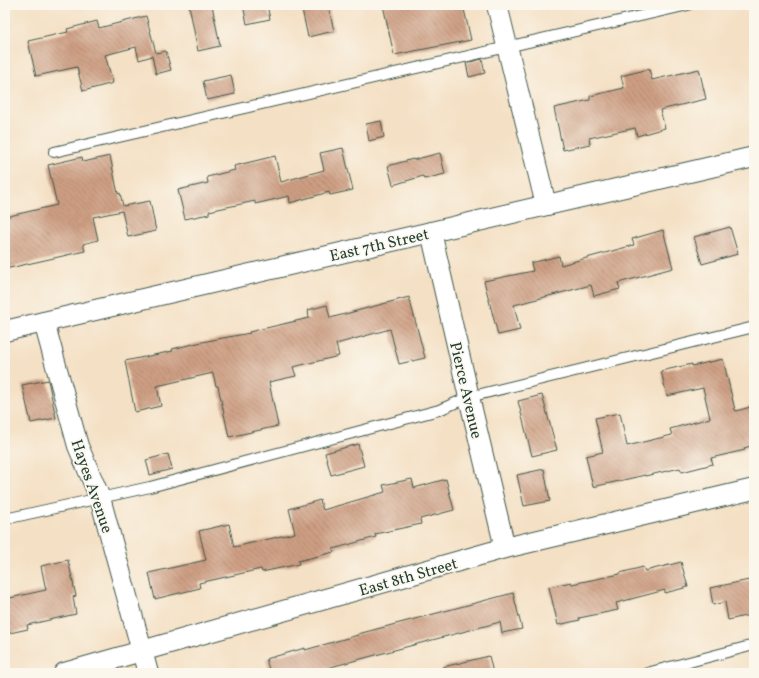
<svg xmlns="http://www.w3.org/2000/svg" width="759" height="678" viewBox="0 0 759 678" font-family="Vollkorn,serif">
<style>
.building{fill:url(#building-back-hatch)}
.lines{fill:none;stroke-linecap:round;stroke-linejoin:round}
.lane-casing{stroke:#3f554a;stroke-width:12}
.street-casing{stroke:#3f554a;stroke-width:22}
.lane{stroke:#fff;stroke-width:10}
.street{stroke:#fff;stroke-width:20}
.labels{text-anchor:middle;stroke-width:3.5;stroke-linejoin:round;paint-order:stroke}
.street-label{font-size:16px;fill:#1f3d34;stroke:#fbf7ec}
</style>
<defs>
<pattern id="building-back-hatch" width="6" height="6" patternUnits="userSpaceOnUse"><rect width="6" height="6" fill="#ce9f83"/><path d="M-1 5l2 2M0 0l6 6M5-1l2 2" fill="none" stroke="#a7836c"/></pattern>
</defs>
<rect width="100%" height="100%" fill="#fbf7ec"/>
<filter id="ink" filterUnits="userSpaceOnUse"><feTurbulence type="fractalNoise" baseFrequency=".025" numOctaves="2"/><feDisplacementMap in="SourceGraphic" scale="8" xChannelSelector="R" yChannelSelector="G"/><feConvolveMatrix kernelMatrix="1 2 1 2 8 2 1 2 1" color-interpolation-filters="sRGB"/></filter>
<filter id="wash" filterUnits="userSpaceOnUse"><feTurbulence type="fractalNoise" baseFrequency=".012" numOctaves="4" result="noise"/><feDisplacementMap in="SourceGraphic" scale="16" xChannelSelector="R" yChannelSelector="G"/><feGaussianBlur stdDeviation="0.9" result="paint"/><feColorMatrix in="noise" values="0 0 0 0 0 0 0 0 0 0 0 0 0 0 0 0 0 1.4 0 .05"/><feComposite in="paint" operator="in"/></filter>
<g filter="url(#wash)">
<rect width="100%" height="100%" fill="#f4e0c4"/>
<g id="blocks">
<g class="building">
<path d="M 189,5 L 212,5 L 220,46 L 198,51 Z"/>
<path d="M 243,5 L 267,5 L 270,19 L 247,24 Z"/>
<path d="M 301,5 L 328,5 L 334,31 L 308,37 Z"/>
<path d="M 383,5 L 463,5 L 471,40 L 394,55 Z"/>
<path d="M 146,16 L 156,53 L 166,51 L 171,70 L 156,74 L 152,56 L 139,60 L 136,47 L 105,55 L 113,83 L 83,91 L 77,67 L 36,76 L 28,41 L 68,32 L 67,29 L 97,21 L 99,28 Z"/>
<path d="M 482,59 L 485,73 L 469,77 L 466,63 Z"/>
<path d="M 649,69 L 652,80 L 699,69 L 706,99 L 660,110 L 665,128 L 637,136 L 635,128 L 589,138 L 590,144 L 563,150 L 554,108 L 590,100 L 590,96 L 624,88 L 621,76 Z"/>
<path d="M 231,75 L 235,94 L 207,100 L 203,81 Z"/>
<path d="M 381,121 L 384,137 L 369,141 L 366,124 Z"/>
<path d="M 343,148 L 353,190 L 330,195 L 329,192 L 290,203 L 289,196 L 255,204 L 255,201 L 209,211 L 209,214 L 185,219 L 178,190 L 208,183 L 207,177 L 235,170 L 234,166 L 275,156 L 281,182 L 324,170 L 320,153 Z"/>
<path d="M 440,153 L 445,174 L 424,179 L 423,176 L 393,185 L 388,166 L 413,159 L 413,160 Z"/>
<path d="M 110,156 L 118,194 L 120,193 L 123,206 L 150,201 L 156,231 L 128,237 L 122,211 L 93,217 L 98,240 L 83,244 L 85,251 L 5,269 L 5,217 L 57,205 L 48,165 L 82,157 L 83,162 Z"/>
<path d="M 730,227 L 738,254 L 702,264 L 694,237 Z"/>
<path d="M 663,230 L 673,268 L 618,283 L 620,289 L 594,296 L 591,285 L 514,305 L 520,330 L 498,335 L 484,281 L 533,271 L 531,263 L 559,256 L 561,265 L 634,245 L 632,239 Z"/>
<path d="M 409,297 L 425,358 L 399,364 L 390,329 L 336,344 L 339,356 L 293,367 L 296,376 L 269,382 L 278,426 L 229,437 L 218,386 L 216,386 L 213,373 L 157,386 L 161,406 L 135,412 L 125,361 L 173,351 L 172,349 L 202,342 L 250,333 L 249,332 L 309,318 L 308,310 L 327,305 L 330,318 Z"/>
<path d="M 723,359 L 735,410 L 736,411 L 754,406 L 754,445 L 744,448 L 745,450 L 711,458 L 713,464 L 682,472 L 680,468 L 645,476 L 645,475 L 593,487 L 586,456 L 603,452 L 595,418 L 620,413 L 627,446 L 672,435 L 670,429 L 710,418 L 703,388 L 667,396 L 661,371 L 692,364 L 692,366 Z"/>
<path d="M 48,380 L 56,418 L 31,423 L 22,385 Z"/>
<path d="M 542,395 L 557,450 L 532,456 L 518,401 Z"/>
<path d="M 358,444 L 364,466 L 331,475 L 325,453 Z"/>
<path d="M 168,454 L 172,469 L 150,475 L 146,460 Z"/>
<path d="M 544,469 L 550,501 L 524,506 L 517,475 Z"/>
<path d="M 412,479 L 414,488 L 446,479 L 454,510 L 420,519 L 421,524 L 375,534 L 376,537 L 333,549 L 334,552 L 298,561 L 299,564 L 262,572 L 261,569 L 199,583 L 200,588 L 155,599 L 149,573 L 206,560 L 199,531 L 229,524 L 234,547 L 295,533 L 289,509 L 320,500 L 323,510 L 385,492 L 383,485 Z"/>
<path d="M 68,560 L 76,596 L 73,597 L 76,614 L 27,625 L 28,629 L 5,634 L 5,599 L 46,590 L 41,566 Z"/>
<path d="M 681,562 L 688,587 L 665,593 L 665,590 L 616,603 L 618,610 L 579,618 L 580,620 L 558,625 L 549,587 L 571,582 L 572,584 L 620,574 L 620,573 L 643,567 L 645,571 Z"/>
<path d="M 754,579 L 754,614 L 728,620 L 725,602 L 713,605 L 710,588 Z"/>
<path d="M 513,593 L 522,629 L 502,633 L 500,622 L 308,673 L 270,673 L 266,659 L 305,648 L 305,650 L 358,635 L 358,634 Z"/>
<path d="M 489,656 L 493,673 L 444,673 L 443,667 Z"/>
</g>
</g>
</g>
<g filter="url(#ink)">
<use href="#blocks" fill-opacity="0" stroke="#3f554a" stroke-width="1"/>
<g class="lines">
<g class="lane-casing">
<g id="lane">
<path d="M 54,152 L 688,5"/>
<path d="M 5,519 L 150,487 L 439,410 L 469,397 L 754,327"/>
<path d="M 647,673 L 754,645"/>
</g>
</g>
<g class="street-casing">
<g id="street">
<path d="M 497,5 L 546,205"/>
<path d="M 431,232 L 469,397 L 505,548"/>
<path d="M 44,322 L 78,446 L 100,498 L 148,673"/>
<path d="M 5,331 L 754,157"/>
<path d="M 64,673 L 505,548 L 754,489"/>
</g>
</g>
<use href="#lane" class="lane"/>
<use href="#street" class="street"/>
</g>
</g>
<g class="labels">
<g class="street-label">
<text transform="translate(379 244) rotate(-13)" y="6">East 7th Street</text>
<text transform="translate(467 390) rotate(77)" y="6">Pierce Avenue</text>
<text transform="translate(93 486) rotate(71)" y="6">Hayes Avenue</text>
<text transform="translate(408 576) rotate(-16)" y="6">East 8th Street</text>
</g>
</g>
<rect width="759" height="678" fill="none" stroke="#fbf7ec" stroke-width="20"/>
</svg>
